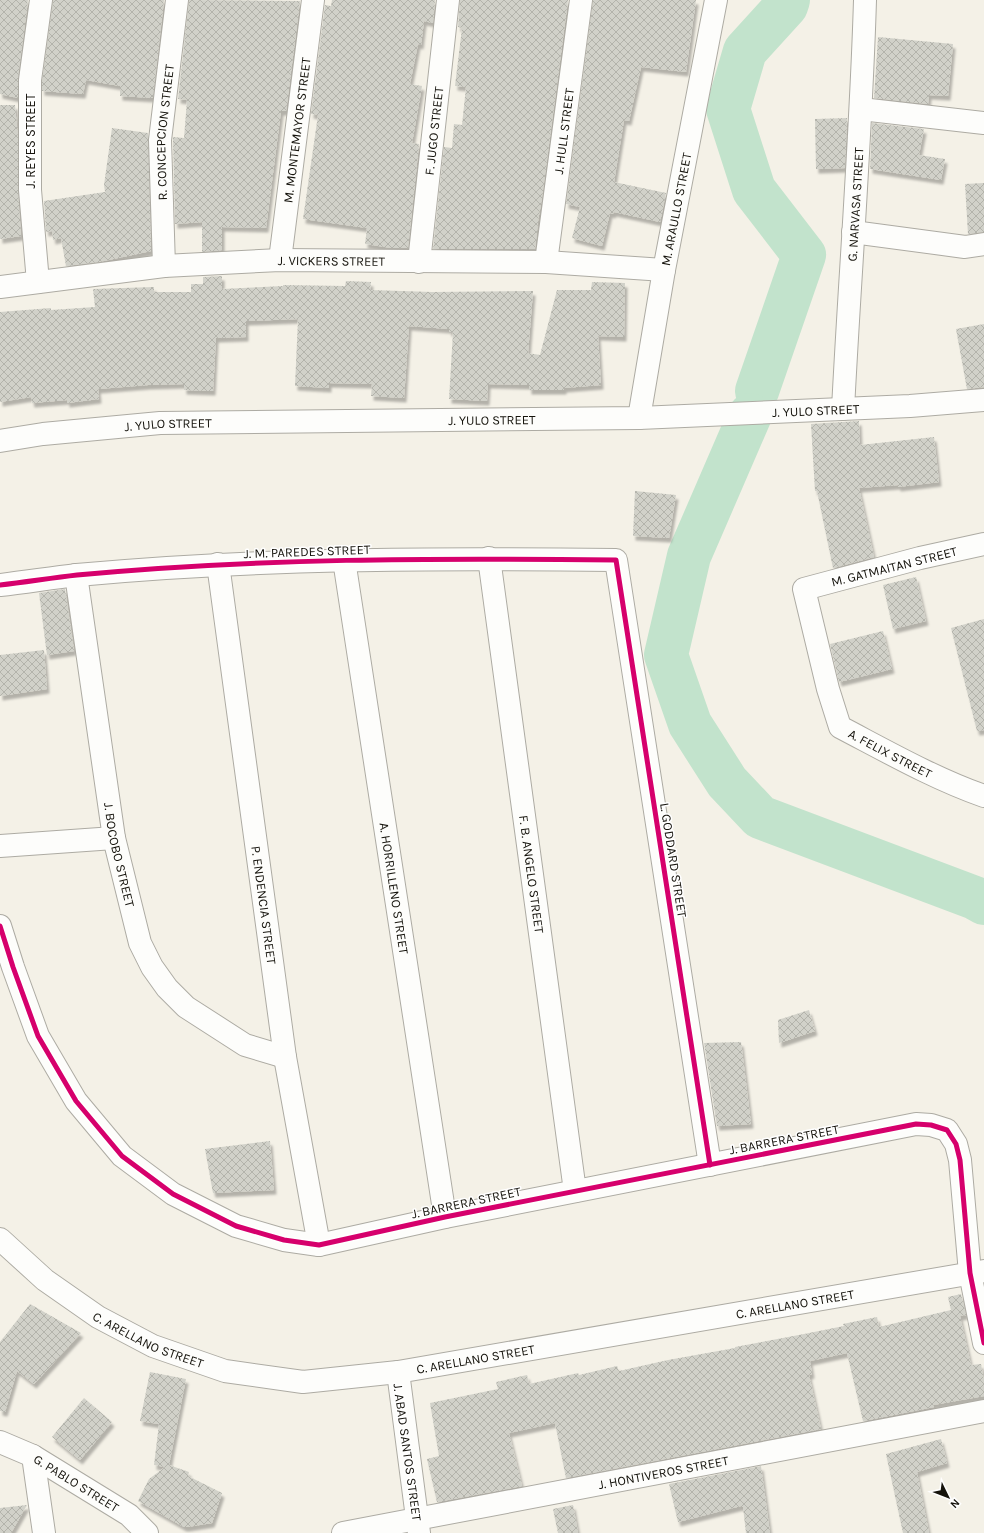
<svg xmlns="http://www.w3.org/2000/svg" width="984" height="1533" viewBox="0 0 984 1533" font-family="Karla,sans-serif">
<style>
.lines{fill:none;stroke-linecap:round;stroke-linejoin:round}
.river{stroke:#c2e3cc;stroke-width:44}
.building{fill:url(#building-cross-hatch);filter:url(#shadow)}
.minor-casing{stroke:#adaba3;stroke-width:24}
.tertiary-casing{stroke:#adaba3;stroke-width:24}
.minor{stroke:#fdfdfb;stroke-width:22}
.tertiary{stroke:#fdfdfb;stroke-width:22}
.cycleway-casing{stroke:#fff;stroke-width:8}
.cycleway{stroke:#d6006c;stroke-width:5}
.labels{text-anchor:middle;stroke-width:3;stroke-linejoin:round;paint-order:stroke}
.street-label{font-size:13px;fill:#15130c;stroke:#fff}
</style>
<defs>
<pattern id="building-cross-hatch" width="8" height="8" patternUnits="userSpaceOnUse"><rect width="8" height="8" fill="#d1d1c9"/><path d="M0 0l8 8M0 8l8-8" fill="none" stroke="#b3b3ab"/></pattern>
<filter id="shadow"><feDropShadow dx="2.5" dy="4.5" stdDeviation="1" flood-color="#0004"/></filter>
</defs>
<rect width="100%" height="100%" fill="#f4f1e7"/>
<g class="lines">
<g class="river">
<path d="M 757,391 L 804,255 L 754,190 L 728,109 L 745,51 L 786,6 L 788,0"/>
<path d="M 750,415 L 689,556 L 666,655 L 690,724 L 727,782 L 760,817 L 975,898 L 984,903"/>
</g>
</g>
<g class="building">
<path d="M 0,0 L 28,0 L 18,78 L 18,98 L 0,94 Z"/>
<path d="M 53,0 L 164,0 L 153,98 L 120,96 L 120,86 L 86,80 L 83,94 L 42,91 L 42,81 Z"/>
<path d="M 189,0 L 300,1 L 286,111 L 281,111 L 266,228 L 222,227 L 222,250 L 202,252 L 202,222 L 175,224 L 173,141 L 173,137 L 184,138 L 187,100 L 178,99 Z"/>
<path d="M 332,0 L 435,0 L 433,23 L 424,21 L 421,45 L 418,44 L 410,84 L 422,86 L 412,143 L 419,144 L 408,248 L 392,248 L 365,244 L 367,228 L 303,219 L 318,115 L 311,114 L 325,5 L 331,6 Z"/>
<path d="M 460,0 L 568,0 L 542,198 L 538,221 L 535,249 L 433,249 L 444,147 L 452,148 L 454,124 L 462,125 L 466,87 L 455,86 L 462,28 L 458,27 Z"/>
<path d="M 593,0 L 696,0 L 686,72 L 641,67 L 629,121 L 624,120 L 614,182 L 666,193 L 660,222 L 614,212 L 613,214 L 610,213 L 602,246 L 572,238 L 580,207 L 566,204 Z"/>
<path d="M 878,37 L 953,44 L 948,96 L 929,95 L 928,104 L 874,98 Z"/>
<path d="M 0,105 L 15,105 L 18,139 L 18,191 L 21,236 L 0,239 Z"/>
<path d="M 847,118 L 845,168 L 816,169 L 815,119 Z"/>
<path d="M 872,123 L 924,129 L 919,155 L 945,159 L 941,180 L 870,169 Z"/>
<path d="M 112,128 L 148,133 L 151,251 L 99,262 L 66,266 L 61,238 L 53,240 L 52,231 L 46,232 L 44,201 L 105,192 L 104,185 Z"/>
<path d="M 984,183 L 984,232 L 968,234 L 965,184 Z"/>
<path d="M 222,276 L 222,289 L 283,286 L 283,285 L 345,286 L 346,281 L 371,282 L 370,290 L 432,292 L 533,291 L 528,353 L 540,355 L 557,290 L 591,290 L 592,282 L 625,283 L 624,337 L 598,336 L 601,385 L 564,388 L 564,390 L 529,390 L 529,385 L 488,384 L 487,401 L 449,399 L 453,332 L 449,332 L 449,329 L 409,326 L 404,398 L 371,396 L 372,384 L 329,383 L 329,388 L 295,386 L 298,319 L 246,321 L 246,337 L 216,338 L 213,391 L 184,390 L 184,384 L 148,385 L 98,389 L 99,399 L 67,403 L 67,400 L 32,403 L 31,397 L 0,402 L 0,312 L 51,308 L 51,310 L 95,307 L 93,289 L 154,287 L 154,292 L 191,292 L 191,284 L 203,284 L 203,277 Z"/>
<path d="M 984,324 L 984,387 L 967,389 L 956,329 Z"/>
<path d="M 859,421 L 860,445 L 934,437 L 939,482 L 898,487 L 898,485 L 859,488 L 874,557 L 833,568 L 817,491 L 815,491 L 811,424 Z"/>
<path d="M 635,491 L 676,495 L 669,538 L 633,536 Z"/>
<path d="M 916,577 L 926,621 L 893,629 L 883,585 Z"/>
<path d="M 65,589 L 74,651 L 47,655 L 39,593 Z"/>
<path d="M 984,619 L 984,730 L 977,731 L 951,628 Z"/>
<path d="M 883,631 L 892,669 L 839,682 L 830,644 Z"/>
<path d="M 44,650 L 47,689 L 0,696 L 0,655 Z"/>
<path d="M 809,1010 L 815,1031 L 779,1043 L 778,1020 Z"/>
<path d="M 741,1042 L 751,1124 L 717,1126 L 704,1043 Z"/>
<path d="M 270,1141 L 274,1190 L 213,1193 L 205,1149 Z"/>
<path d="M 961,1294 L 966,1315 L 960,1316 L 971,1365 L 981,1364 L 984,1381 L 984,1396 L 933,1405 L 934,1407 L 863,1421 L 847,1353 L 810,1361 L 812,1374 L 809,1375 L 821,1429 L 566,1478 L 555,1423 L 509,1433 L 522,1486 L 437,1502 L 427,1459 L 439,1456 L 430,1403 L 498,1389 L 496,1382 L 527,1375 L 529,1384 L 578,1373 L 579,1375 L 617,1366 L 619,1371 L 668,1360 L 735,1348 L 735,1347 L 804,1334 L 844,1326 L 843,1324 L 877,1317 L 879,1327 L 951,1310 L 948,1297 Z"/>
<path d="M 30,1304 L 81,1333 L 34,1384 L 17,1371 L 5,1412 L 0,1411 L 0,1342 Z"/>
<path d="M 150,1372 L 186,1379 L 169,1465 L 189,1472 L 188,1476 L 222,1493 L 212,1523 L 187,1527 L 184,1527 L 138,1501 L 149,1479 L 165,1467 L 154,1465 L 159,1424 L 140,1421 Z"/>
<path d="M 84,1398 L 112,1422 L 80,1460 L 52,1437 Z"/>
<path d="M 941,1439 L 947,1463 L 917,1472 L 929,1533 L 903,1533 L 886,1454 Z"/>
<path d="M 761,1466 L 770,1533 L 746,1533 L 743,1507 L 741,1507 L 741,1506 L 678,1522 L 669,1484 Z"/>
<path d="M 27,1505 L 11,1533 L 0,1533 L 0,1508 Z"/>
<path d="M 573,1505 L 578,1533 L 558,1533 L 553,1509 Z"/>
</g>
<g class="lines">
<g class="minor-casing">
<g id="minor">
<path d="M 861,109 L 984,123"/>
<path d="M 853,232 L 965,247 L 984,244"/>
<path id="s1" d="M 280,260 L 313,0"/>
<path id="s2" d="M 419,262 L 448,0"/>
<path id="s3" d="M 546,262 L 581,0"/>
<path id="s4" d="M 164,266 L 160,140 L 177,0"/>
<path d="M 38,282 L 30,190 L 30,80 L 41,0"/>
<path id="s5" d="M 0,287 L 164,266 L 280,260 L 546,262 L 664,270"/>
<path id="s6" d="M 843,409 C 850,273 861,136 865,0"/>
<path id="s7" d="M 639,418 L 664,270 L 716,0"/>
<path id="s8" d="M 0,441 L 43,434 L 160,423 L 639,418 L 910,406 L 984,400"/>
<path id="s9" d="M 984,544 L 920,558 L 804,589 L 828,689 L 840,727 C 886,751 935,779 984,796"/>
<path id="s10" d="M 489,558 L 575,1191"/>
<path id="s11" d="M 344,560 L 445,1217"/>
<path id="s12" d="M 218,564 L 285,1057 L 319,1245"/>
<path id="s13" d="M 76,575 L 114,838 L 140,943 L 152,967 L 167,988 L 186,1007 L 245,1045 L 285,1057"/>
<path d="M 0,585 C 26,582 51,578 77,575 C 256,558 436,558 616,560 L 710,1165"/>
<path d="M 0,846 L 114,838"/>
<path d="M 0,926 L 13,967 L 38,1036 L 76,1101 L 122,1156 L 173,1194 L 236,1226 L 284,1240 L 319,1245 L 445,1217 L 916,1124 L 931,1125 L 947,1130 L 956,1144 L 960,1160 L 970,1273 L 984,1343"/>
<path id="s14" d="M 0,1239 L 45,1280 L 98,1317 L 153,1346 L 225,1371 L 303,1382 L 398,1372"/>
<path id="s15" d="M 0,1442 L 33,1456 L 129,1515 L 147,1533"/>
<path d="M 33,1456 L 44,1533"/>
<path id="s16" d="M 343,1533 L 984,1411"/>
</g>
</g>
<g class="tertiary-casing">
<g id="tertiary">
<path id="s17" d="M 419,1533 L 398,1372 L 984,1271"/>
</g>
</g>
<use href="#minor" class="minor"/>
<use href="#tertiary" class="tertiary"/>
<g class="cycleway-casing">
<g id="cycleway">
<path d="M 0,585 C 26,582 51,578 77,575 C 256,558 436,558 616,560 L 710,1165"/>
<path d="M 0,926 L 13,967 L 38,1036 L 76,1101 L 122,1156 L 173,1194 L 236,1226 L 284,1240 L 319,1245 L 445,1217 L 916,1124 L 931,1125 L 947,1130 L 956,1144 L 960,1160 L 970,1273 L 984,1343"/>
</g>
</g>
<use href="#cycleway" class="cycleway"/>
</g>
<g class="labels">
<g class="street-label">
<text dy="5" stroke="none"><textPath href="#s1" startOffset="131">M. MONTEMAYOR STREET</textPath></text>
<text dy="5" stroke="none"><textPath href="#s2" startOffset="132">F. JUGO STREET</textPath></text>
<text dy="5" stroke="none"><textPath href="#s3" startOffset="132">J. HULL STREET</textPath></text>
<text dy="5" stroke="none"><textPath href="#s4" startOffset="134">R. CONCEPCION STREET</textPath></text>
<text transform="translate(30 141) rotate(-90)" y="5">J. REYES STREET</text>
<text dy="5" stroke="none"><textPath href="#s6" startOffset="205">G. NARVASA STREET</textPath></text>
<text dy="5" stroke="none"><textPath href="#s7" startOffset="212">M. ARAULLO STREET</textPath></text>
<text dy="5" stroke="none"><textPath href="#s5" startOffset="333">J. VICKERS STREET</textPath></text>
<text dy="5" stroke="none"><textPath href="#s8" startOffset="817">J. YULO STREET</textPath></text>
<text dy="5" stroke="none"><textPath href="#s8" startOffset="493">J. YULO STREET</textPath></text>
<text dy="5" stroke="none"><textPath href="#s8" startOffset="169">J. YULO STREET</textPath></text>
<text transform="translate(307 551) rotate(-2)" y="5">J. M. PAREDES STREET</text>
<text transform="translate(894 566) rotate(-14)" y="5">M. GATMAITAN STREET</text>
<text dy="5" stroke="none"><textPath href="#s9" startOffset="385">A. FELIX STREET</textPath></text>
<text dy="5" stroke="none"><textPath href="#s13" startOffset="283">J. BOCOBO STREET</textPath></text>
<text transform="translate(674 860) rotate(81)" y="5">L. GODDARD STREET</text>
<text dy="5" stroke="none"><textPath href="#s10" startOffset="319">F. B. ANGELO STREET</textPath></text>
<text dy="5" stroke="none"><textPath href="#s11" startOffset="332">A. HORRILLENO STREET</textPath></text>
<text dy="5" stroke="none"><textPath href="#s12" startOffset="344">P. ENDENCIA STREET</textPath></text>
<text transform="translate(784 1139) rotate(-11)" y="5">J. BARRERA STREET</text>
<text transform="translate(466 1202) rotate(-12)" y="5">J. BARRERA STREET</text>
<text dy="5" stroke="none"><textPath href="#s17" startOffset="565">C. ARELLANO STREET</textPath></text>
<text dy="5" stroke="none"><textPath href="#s14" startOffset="181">C. ARELLANO STREET</textPath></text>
<text dy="5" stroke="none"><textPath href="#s17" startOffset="241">C. ARELLANO STREET</textPath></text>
<text transform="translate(408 1452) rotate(82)" y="5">J. ABAD SANTOS STREET</text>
<text dy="5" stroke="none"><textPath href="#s16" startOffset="326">J. HONTIVEROS STREET</textPath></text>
<text dy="5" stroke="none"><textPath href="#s15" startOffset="87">G. PABLO STREET</textPath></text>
</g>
</g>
<g transform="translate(948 1497) rotate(133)" stroke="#ffffff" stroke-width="3" paint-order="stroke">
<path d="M0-3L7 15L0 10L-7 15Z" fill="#15130c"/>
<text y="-6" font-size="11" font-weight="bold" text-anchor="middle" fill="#15130c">N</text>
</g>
</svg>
